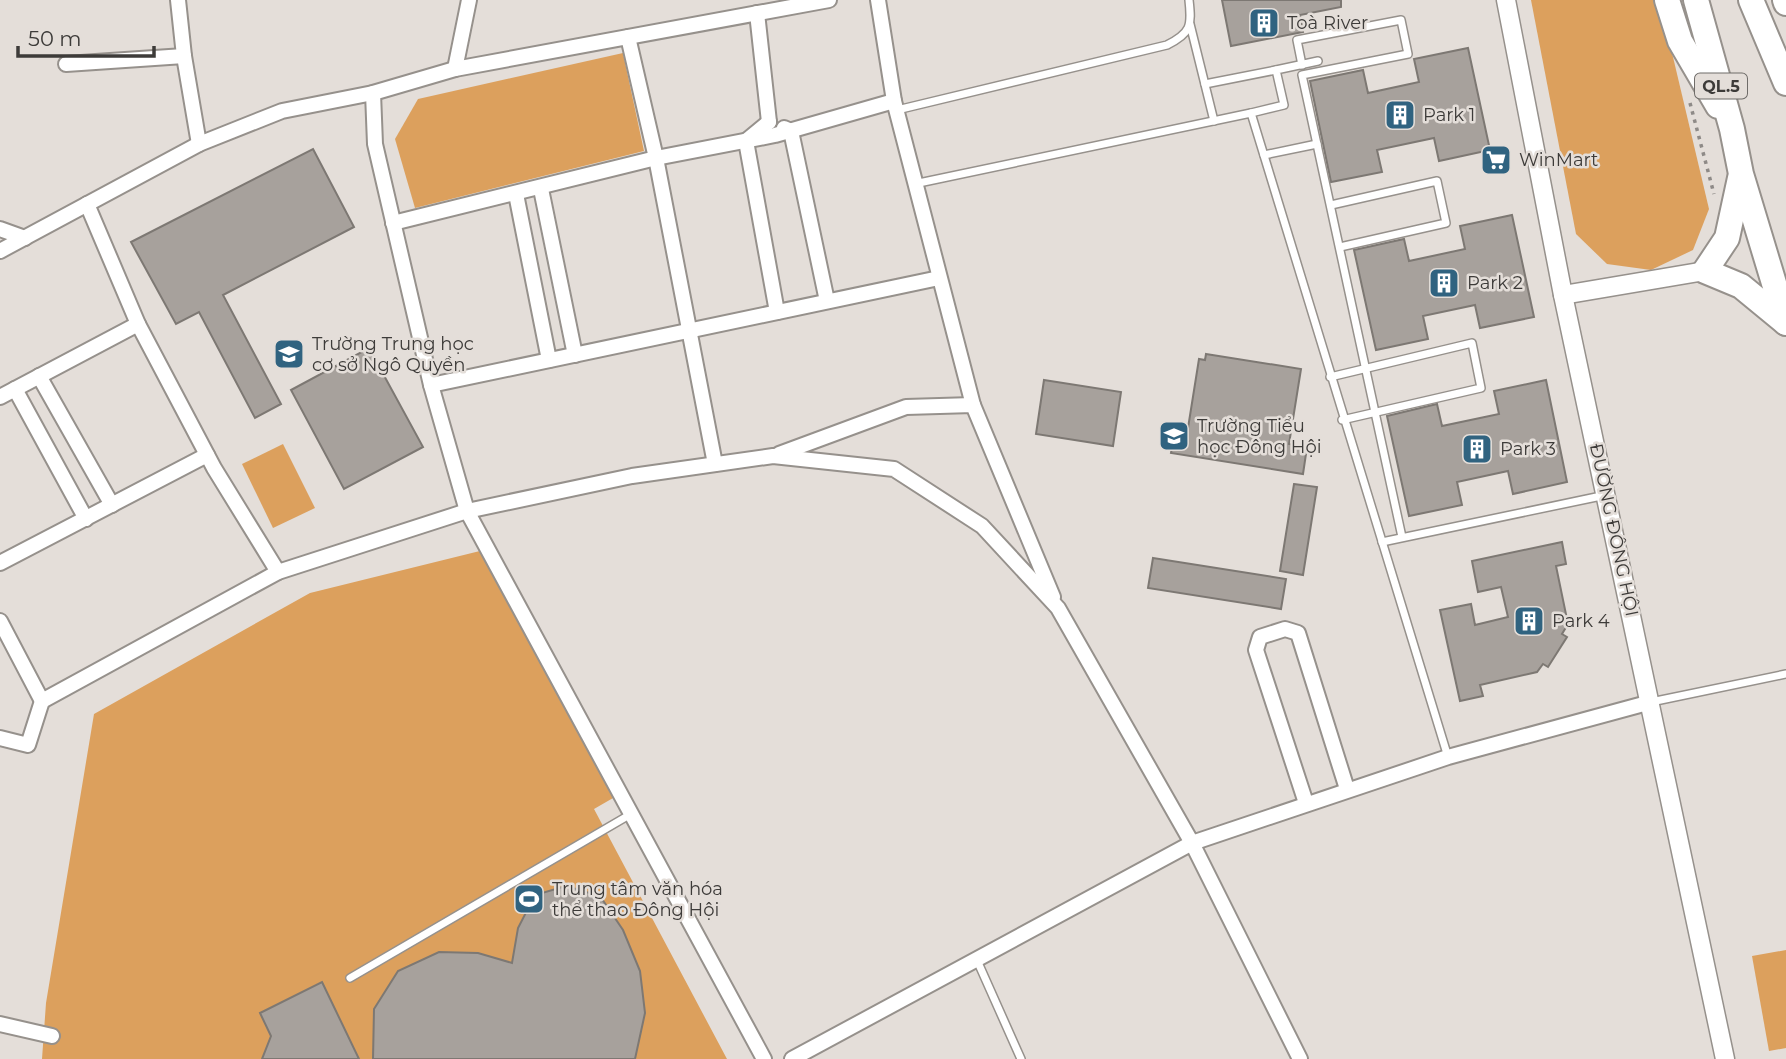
<svg xmlns="http://www.w3.org/2000/svg" width="1786" height="1059" viewBox="0 0 1786 1059" font-family="Montserrat,sans-serif">
<style>
.green{fill:#dca05d}
.building{fill:#a7a19c;stroke:#7d7873;stroke-width:2}
.lines{fill:none;stroke-linecap:round;stroke-linejoin:round}
.service-casing{stroke:#96918c;stroke-width:10}
.minor-casing{stroke:#96918c;stroke-width:18}
.tertiary-casing{stroke:#96918c;stroke-width:21}
.trunk-casing{stroke:#96918c;stroke-width:28}
.path{stroke:#8e8a87;stroke-width:3.5;stroke-dasharray:3.5 5;stroke-linecap:butt}
.service{stroke:#fff;stroke-width:7}
.minor{stroke:#fff;stroke-width:14}
.tertiary{stroke:#fff;stroke-width:18}
.trunk{stroke:#fff;stroke-width:24}
.labels{text-anchor:middle;stroke-width:5;stroke-linejoin:round;paint-order:stroke}
.shield{fill:#e4ded9;stroke:#6f6c69;stroke-width:2}
.shield-label{font-size:16px;font-weight:bold;fill:#3d3b39}
.poi-label{font-size:18px;fill:#3d3b39;stroke:#e4ded9;text-anchor:start}
.street-label{font-size:18px;fill:#3d3b39;stroke:#e4ded9}
</style>
<rect width="100%" height="100%" fill="#e4ded9"/>
<g class="green">
<path d="M 1531,0 L 1655,0 L 1673,57 L 1709,209 L 1693,250 L 1651,270 L 1607,264 L 1576,234 Z"/>
<path d="M 623,53 L 644,151 L 415,208 L 395,139 L 418,99 Z"/>
<path d="M 283,444 L 315,508 L 273,528 L 242,464 Z"/>
<path d="M 488,549 L 620,794 L 594,809 L 727,1059 L 42,1059 L 46,1003 L 94,714 L 310,593 Z"/>
<path d="M 1786,950 L 1786,1048 L 1769,1051 L 1752,956 Z"/>
</g>
<g class="building">
<path d="M 1222,0 L 1341,0 L 1341,7 L 1300,15 L 1303,32 L 1231,46 Z"/>
<path d="M 1468,48 L 1490,150 L 1439,161 L 1434,138 L 1377,150 L 1382,172 L 1331,182 L 1310,81 L 1363,70 L 1368,93 L 1419,82 L 1414,59 Z"/>
<path d="M 313,149 L 354,227 L 223,295 L 281,404 L 255,418 L 199,312 L 176,324 L 131,242 Z"/>
<path d="M 1512,215 L 1534,317 L 1480,328 L 1475,305 L 1423,316 L 1428,339 L 1376,350 L 1354,250 L 1404,239 L 1409,261 L 1465,249 L 1460,226 Z"/>
<path d="M 369,348 L 423,447 L 344,489 L 291,390 Z"/>
<path d="M 1206,354 L 1301,369 L 1289,444 L 1307,447 L 1303,474 L 1171,453 L 1176,426 L 1188,428 L 1199,359 L 1205,360 Z"/>
<path d="M 1044,380 L 1121,392 L 1113,446 L 1036,434 Z"/>
<path d="M 1546,380 L 1567,482 L 1513,494 L 1508,471 L 1457,482 L 1462,505 L 1409,516 L 1387,416 L 1437,404 L 1442,426 L 1499,414 L 1494,391 Z"/>
<path d="M 1294,484 L 1317,487 L 1303,575 L 1280,571 Z"/>
<path d="M 1562,542 L 1566,564 L 1556,566 L 1568,624 L 1562,634 L 1567,637 L 1548,667 L 1543,664 L 1537,672 L 1480,685 L 1483,696 L 1460,701 L 1440,610 L 1471,604 L 1475,625 L 1508,617 L 1501,587 L 1478,592 L 1472,561 Z"/>
<path d="M 1153,558 L 1286,579 L 1281,609 L 1148,588 Z"/>
<path d="M 566,886 L 600,896 L 623,930 L 640,971 L 645,1013 L 635,1059 L 373,1059 L 374,1009 L 398,971 L 439,952 L 478,953 L 512,963 L 518,928 L 535,895 Z"/>
<path d="M 322,982 L 359,1059 L 262,1059 L 271,1036 L 260,1013 Z"/>
</g>
<g class="lines">
<g class="service-casing">
<g id="service">
<path d="M 1190,24 L 1214,121"/>
<path d="M 1302,65 L 1297,40 L 1401,20 L 1408,54 L 1302,75 L 1402,537"/>
<path d="M 1205,84 L 1276,70"/>
<path d="M 897,110 L 1167,45 C 1191,33 1192,26 1189,0"/>
<path d="M 1251,113 L 1284,105 L 1276,70 L 1318,61"/>
<path d="M 1264,155 L 1317,144"/>
<path d="M 914,184 L 1251,113 L 1448,757"/>
<path d="M 1331,205 L 1437,181 L 1446,223 L 1340,247"/>
<path d="M 1330,377 L 1472,343 L 1481,388 L 1342,420"/>
<path d="M 1382,542 L 1606,495"/>
<path d="M 1651,702 L 1786,674"/>
<path d="M 976,958 L 1021,1059"/>
<path d="M 350,978 L 631,814"/>
</g>
</g>
<g class="minor-casing">
<g id="minor">
<path d="M 178,0 L 184,56 L 199,144"/>
<path d="M 878,0 L 894,101 L 973,405"/>
<path d="M 757,13 L 769,122"/>
<path d="M 628,37 L 656,158 L 715,464"/>
<path d="M 66,64 L 184,56"/>
<path d="M 455,69 L 469,0"/>
<path d="M 373,93 L 375,144 L 431,385 L 467,511 L 764,1059"/>
<path d="M 769,122 L 746,141 L 777,312"/>
<path d="M 784,128 L 791,131 L 827,301"/>
<path d="M 541,189 L 575,355"/>
<path d="M 516,194 L 549,360"/>
<path d="M 87,204 L 138,324 L 214,468 L 278,572"/>
<path d="M 393,223 L 656,158 L 775,135 L 894,101"/>
<path d="M 0,229 L 25,238"/>
<path d="M 0,251 L 199,144 L 282,111 L 373,93 L 455,69 L 829,0"/>
<path d="M 39,376 L 112,505"/>
<path d="M 431,385 L 939,278"/>
<path d="M 15,389 L 86,519"/>
<path d="M 0,397 L 138,324"/>
<path d="M 779,454 L 906,407 L 973,405 L 1053,597"/>
<path d="M 0,563 L 207,455"/>
<path d="M 0,621 L 42,701 L 278,572 L 467,511 L 632,476 L 773,456 L 894,469 L 982,526 L 1058,608 L 1192,843 L 1300,1059"/>
<path d="M 0,738 L 28,745 L 42,701"/>
<path d="M 1306,803 L 1256,650 L 1260,637 L 1285,629 L 1298,633 L 1347,789"/>
<path d="M 0,1024 L 52,1036"/>
<path d="M 792,1059 L 1192,843 L 1448,757 L 1651,702"/>
</g>
</g>
<g class="tertiary-casing">
<g id="tertiary">
<path d="M 1506,0 L 1563,295 L 1725,1059"/>
<path d="M 1563,295 L 1705,271"/>
</g>
</g>
<g class="trunk-casing">
<g id="trunk">
<path d="M 1667,0 L 1680,41 L 1718,106"/>
<path d="M 1696,0 L 1732,129 L 1741,174 L 1786,323"/>
<path d="M 1751,0 L 1786,83"/>
<path d="M 1785,0 L 1786,3"/>
<path d="M 1740,178 L 1727,238 L 1705,271 L 1741,286 L 1786,323"/>
</g>
</g>
<path class="path" d="M 1690,103 L 1714,194"/>
<use href="#service" class="service"/>
<use href="#minor" class="minor"/>
<use href="#tertiary" class="tertiary"/>
<use href="#trunk" class="trunk"/>
</g>
<defs>
<g id="building-square" transform="scale(1.575)"><rect x="-9" y="-9" width="18" height="18" rx="4" fill="#306380" stroke="#e4ded9"/><path d="M-4-6H4V6H1V3H-1V6H-4ZM-2.5-4.3h1.7v1.8h-1.7ZM.8-4.3h1.7v1.8H.8ZM-2.5-1h1.7V.8h-1.7ZM.8-1h1.7V.8H.8Z" fill="#fff"/></g>
<g id="supermarket-square" transform="scale(1.575)"><rect x="-9" y="-9" width="18" height="18" rx="4" fill="#306380" stroke="#e4ded9"/><path d="M-6-5.5h2.5l.6 2H6L4.5 2H-2.5L-4.4-4H-6ZM-1.5 3.2a1.3 1.3 0 1 0 .1 0ZM3 3.2a1.3 1.3 0 1 0 .1 0Z" fill="#fff"/></g>
<g id="school-square" transform="scale(1.575)"><rect x="-9" y="-9" width="18" height="18" rx="4" fill="#306380" stroke="#e4ded9"/><path d="M0-5L7-2L0 1L-7-2ZM-4 1L0 2.5L4 1V4Q0 6-4 4Z" fill="#fff"/></g>
<g id="stadium-square" transform="scale(1.575)"><rect x="-9" y="-9" width="18" height="18" rx="4" fill="#306380" stroke="#e4ded9"/><path d="M0-5a6.5 5 0 1 0 0 10a6.5 5 0 1 0 0-10ZM-3.5-1.8h7v3.6h-7Z" fill="#fff"/></g>
</defs>
<g fill-rule="evenodd">
<use href="#building-square" x="1264" y="23"/>
<use href="#building-square" x="1400" y="115"/>
<use href="#supermarket-square" x="1496" y="160"/>
<use href="#building-square" x="1444" y="283"/>
<use href="#school-square" x="289" y="354"/>
<use href="#school-square" x="1174" y="436"/>
<use href="#building-square" x="1477" y="449"/>
<use href="#building-square" x="1529" y="621"/>
<use href="#stadium-square" x="529" y="899"/>
</g>
<g class="labels">
<rect class="shield" x="1695" y="73.5" width="52" height="25" rx="5"/>
<g class="shield-label">
<text x="1721" y="92">QL.5</text>
</g>
<g class="poi-label">
<text x="1287" y="29">Toà River</text>
<text x="1423" y="121">Park 1</text>
<text x="1519" y="166">WinMart</text>
<text x="1467" y="289">Park 2</text>
<text x="312" y="350">Trường Trung học<tspan x="312" dy="21">cơ sở Ngô Quyền</tspan></text>
<text x="1197" y="432">Trường Tiểu<tspan x="1197" dy="21">học Đông Hội</tspan></text>
<text x="1500" y="455">Park 3</text>
<text x="1552" y="627">Park 4</text>
<text x="552" y="895">Trung tâm văn hóa<tspan x="552" dy="21">thể thao Đông Hội</tspan></text>
</g>
<g class="street-label">
<text transform="translate(1614 530) rotate(78)" y="6">ĐƯỜNG ĐÔNG HỘI</text>
</g>
</g>
<path d="M18 46v10h136v-10" fill="none" stroke="#3d3b39" stroke-width="3.5"/>
<text x="28" y="46" font-size="21" fill="#3d3b39" stroke="#e4ded9" stroke-width="5" paint-order="stroke">50 m</text>
</svg>
